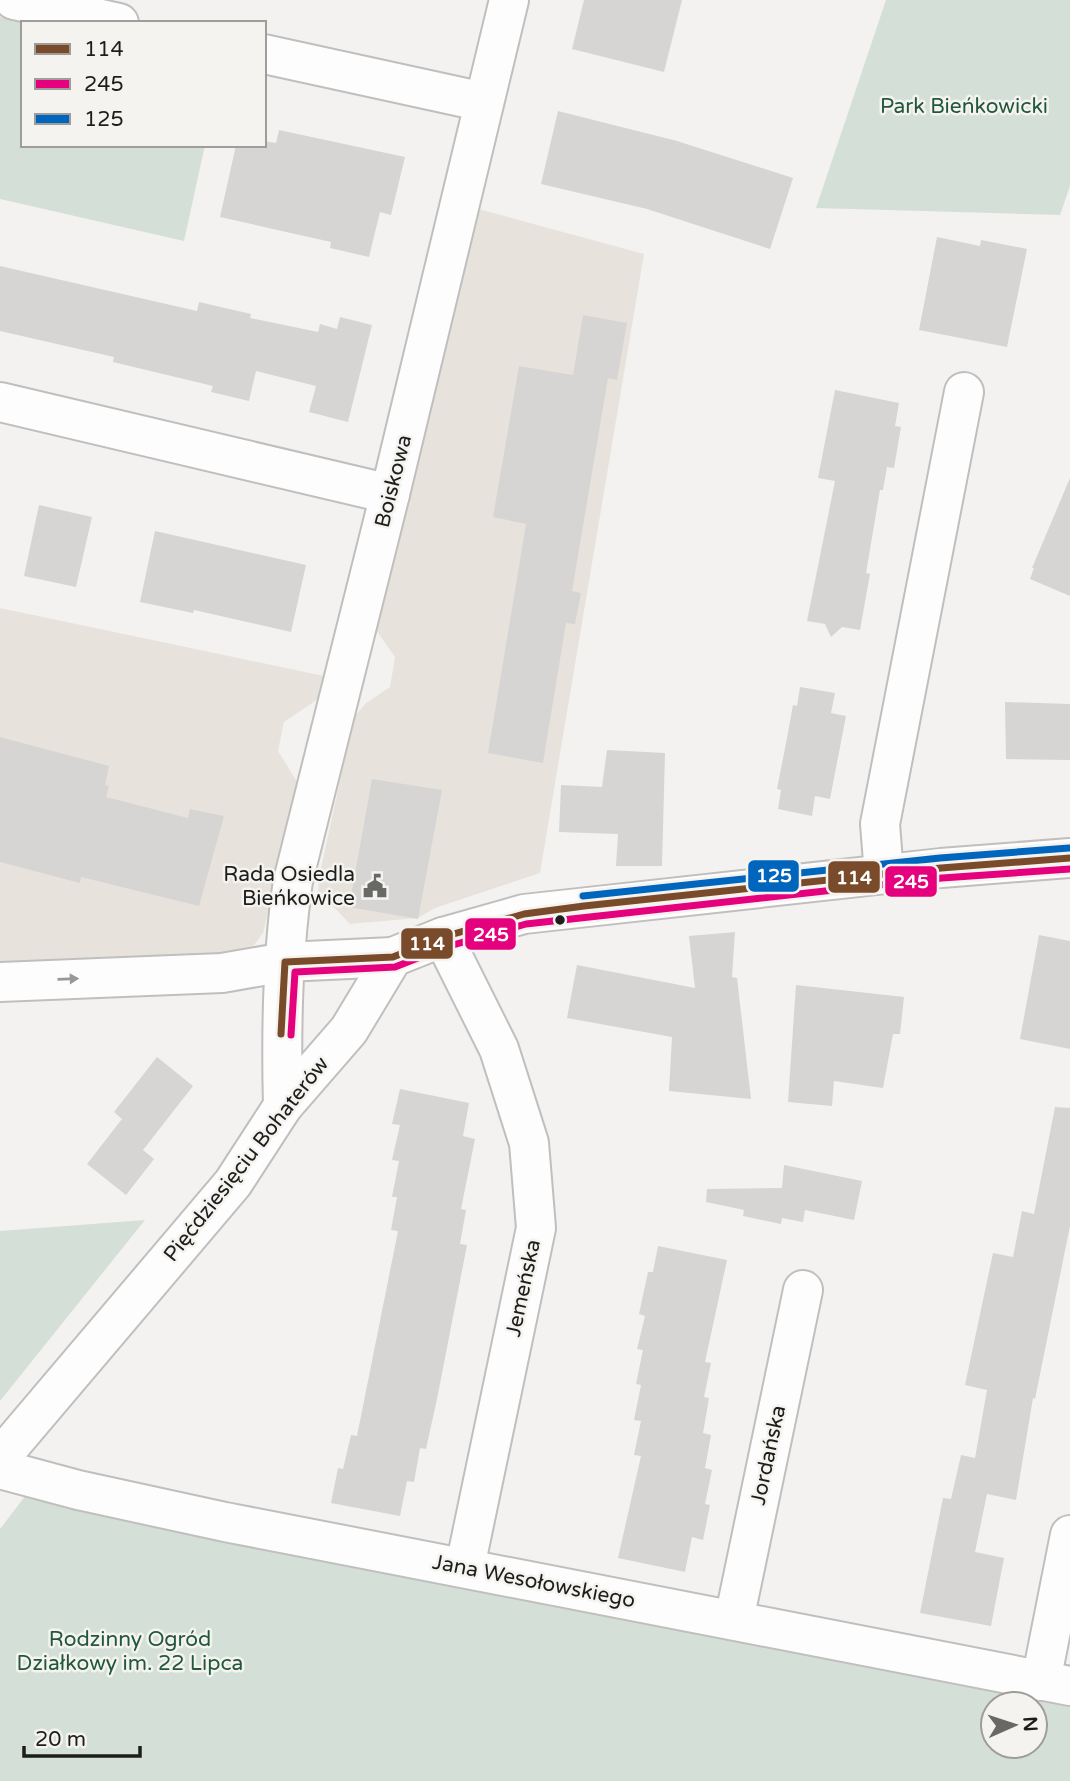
<svg xmlns="http://www.w3.org/2000/svg" width="1070" height="1781" viewBox="0 0 1070 1781" font-family="'Varela Round',sans-serif">
<style>
.built{fill:#e7e3dc}
.green{fill:#d4e0d7;fill-rule:evenodd}
.building{fill:#d6d5d4}
.lines{fill:none;stroke-linecap:round;stroke-linejoin:round}
.minor-casing{stroke:#c0bfbe;stroke-width:42}
.minor{stroke:#fdfdfd;stroke-width:38}
.bus-1-casing{stroke:#f5f3ef;stroke-width:12}
.bus-2-casing{stroke:#f5f3ef;stroke-width:12}
.bus-3-casing{stroke:#f5f3ef;stroke-width:12}
.bus-1{stroke:#7a4b2a;stroke-width:7}
.bus-2{stroke:#e5007d;stroke-width:7}
.bus-3{stroke:#0065bd;stroke-width:7}
.oneway{fill:#989897}
.bus-dot{fill:#1d1d1b;stroke:#f5f3ef;stroke-width:2.5}
.labels{text-anchor:middle;stroke-width:5;stroke-linejoin:round;paint-order:stroke}
.park-label{font-size:21px;fill:#21583b;stroke:#f5f3ef}
.street-label{font-size:21px;fill:#1d1d1b;stroke:#f5f3ef}
.poi-label{font-size:21px;fill:#1d1d1b;stroke:#f5f3ef;text-anchor:end}
.line-badge{stroke:#f5f3ef;stroke-width:2.5}
.badge-label{font-size:19px;text-anchor:middle;font-weight:bold;fill:#fff}
</style>
<rect width="100%" height="100%" fill="#f4f2f0"/>
<g class="built">
<path d="M 475,208 L 644,254 L 540,873 L 435,908 L 418,918 L 350,924 L 318,891 L 319,877 L 354,717 L 366,703 L 390,687 L 395,657 L 371,623 Z"/>
<path d="M 0,608 L 324,676 L 318,699 L 284,722 L 278,751 L 299,785 L 263,933 L 249,952 L 0,964 Z"/>
</g>
<g class="green">
<path d="M 886,0 L 1070,0 L 1070,186 L 1060,215 L 816,208 Z"/>
<path d="M 0,17 L 29,23 L 23,23 L 23,145 L 205,145 L 184,241 L 0,199 Z"/>
<path d="M 145,1220 L 0,1401 L 0,1231 Z"/>
<path d="M 26,1495 L 1070,1704 L 1070,1781 L 0,1781 L 0,1529 ZM 993,1704 L 1035,1704 L 1035,1746 L 993,1746 Z"/>
</g>
<g class="building">
<path d="M 584,0 L 682,0 L 664,72 L 572,49 Z"/>
<path d="M 558,111 L 677,141 L 793,178 L 770,249 L 647,209 L 541,184 Z"/>
<path d="M 279,130 L 405,157 L 391,215 L 380,212 L 369,257 L 330,248 L 331,242 L 220,217 L 236,145 L 264,145 L 264,141 L 276,143 Z"/>
<path d="M 937,237 L 980,246 L 981,240 L 1027,249 L 1007,347 L 919,330 Z"/>
<path d="M 0,266 L 197,311 L 199,302 L 251,314 L 250,318 L 318,332 L 320,324 L 337,329 L 340,317 L 372,325 L 348,422 L 309,412 L 316,386 L 256,371 L 249,401 L 211,392 L 213,386 L 113,362 L 114,357 L 0,331 Z"/>
<path d="M 583,315 L 627,323 L 617,380 L 608,378 L 572,591 L 581,593 L 575,624 L 566,623 L 543,763 L 488,753 L 526,524 L 493,517 L 519,366 L 573,375 Z"/>
<path d="M 835,390 L 899,403 L 895,426 L 901,427 L 894,468 L 887,467 L 883,490 L 880,490 L 866,573 L 870,574 L 860,630 L 842,627 L 831,637 L 825,624 L 807,621 L 835,481 L 818,478 Z"/>
<path d="M 1070,478 L 1070,596 L 1030,579 L 1034,568 L 1032,568 Z"/>
<path d="M 39,505 L 92,517 L 76,587 L 24,576 Z"/>
<path d="M 155,531 L 306,565 L 291,632 L 194,610 L 193,613 L 140,602 Z"/>
<path d="M 800,687 L 835,693 L 831,713 L 846,716 L 830,799 L 815,796 L 812,816 L 778,809 L 781,790 L 777,789 L 787,738 L 793,705 L 797,706 Z"/>
<path d="M 1005,702 L 1070,704 L 1070,760 L 1006,759 Z"/>
<path d="M 0,737 L 109,766 L 105,785 L 109,786 L 106,797 L 188,818 L 190,809 L 224,816 L 199,906 L 81,877 L 80,883 L 0,862 Z"/>
<path d="M 607,750 L 665,753 L 662,866 L 616,866 L 618,834 L 559,832 L 561,785 L 602,787 Z"/>
<path d="M 372,779 L 442,790 L 418,919 L 349,907 Z"/>
<path d="M 735,932 L 732,977 L 737,978 L 751,1099 L 669,1091 L 672,1037 L 567,1018 L 577,965 L 695,988 L 689,936 Z"/>
<path d="M 1039,935 L 1070,941 L 1070,1049 L 1020,1039 Z"/>
<path d="M 796,985 L 904,997 L 900,1034 L 893,1034 L 883,1088 L 834,1081 L 832,1106 L 788,1102 Z"/>
<path d="M 157,1057 L 193,1086 L 143,1150 L 154,1159 L 126,1195 L 87,1164 L 122,1119 L 114,1112 Z"/>
<path d="M 400,1089 L 469,1103 L 463,1136 L 475,1139 L 461,1209 L 466,1210 L 460,1244 L 467,1245 L 437,1399 L 426,1449 L 420,1448 L 414,1482 L 407,1481 L 400,1516 L 331,1503 L 338,1468 L 343,1469 L 351,1435 L 357,1436 L 398,1231 L 391,1230 L 397,1197 L 392,1197 L 399,1161 L 392,1160 L 400,1125 L 392,1124 Z"/>
<path d="M 1055,1107 L 1070,1108 L 1070,1226 L 1035,1399 L 1033,1398 L 1016,1500 L 987,1494 L 975,1552 L 1004,1558 L 991,1626 L 920,1613 L 943,1498 L 951,1499 L 961,1455 L 975,1458 L 987,1390 L 965,1385 L 993,1253 L 1013,1257 L 1022,1211 L 1034,1214 Z"/>
<path d="M 784,1165 L 862,1181 L 854,1220 L 805,1210 L 803,1222 L 782,1218 L 781,1224 L 743,1216 L 744,1210 L 706,1202 L 707,1189 L 782,1188 Z"/>
<path d="M 658,1246 L 727,1260 L 705,1362 L 711,1363 L 704,1397 L 709,1398 L 703,1433 L 711,1435 L 705,1468 L 712,1470 L 705,1504 L 710,1505 L 703,1540 L 692,1537 L 685,1572 L 618,1558 L 641,1456 L 634,1455 L 641,1421 L 634,1420 L 641,1385 L 636,1384 L 643,1350 L 637,1349 L 645,1316 L 639,1314 L 648,1272 L 653,1272 Z"/>
</g>
<g class="lines">
<g class="minor-casing">
<g id="minor">
<path d="M 14,0 L 119,23"/>
<path d="M 264,54 L 484,102"/>
<path d="M 0,402 L 390,494"/>
<path d="M 884,874 L 880,824 L 964,392"/>
<path d="M 443,937 L 499,1049 L 529,1143 L 536,1228 L 465,1567"/>
<path d="M 0,982 L 222,973 L 285,962 L 393,957"/>
<path d="M 283,1106 C 281,1031 282,955 293,881 L 390,494 L 509,0"/>
<path d="M 0,1458 L 233,1183 L 283,1106 L 349,1030 L 393,957 L 443,937 L 524,914 L 941,868 L 1070,858"/>
<path d="M 0,1469 L 78,1490 L 225,1522 L 1070,1686"/>
<path d="M 734,1620 L 803,1290"/>
<path d="M 1041,1681 L 1070,1535"/>
</g>
</g>
<use href="#minor" class="minor"/>
<g class="bus-1-casing">
<path id="bus-1" d="M 281,1034 L 285,962 L 393,957 L 443,937 L 524,914 L 584,906 L 941,868 L 1070,858"/>
</g>
<g class="bus-2-casing">
<path id="bus-2" d="M 291,1035 L 295,972 L 395,967 L 446,947 L 526,924 L 942,878 L 1070,869"/>
</g>
<g class="bus-3-casing">
<path id="bus-3" d="M 583,896 L 940,858 L 1069,848"/>
</g>
<use href="#bus-1" class="bus-1"/>
<use href="#bus-2" class="bus-2"/>
<use href="#bus-3" class="bus-3"/>
</g>
<defs><path id="oneway-solid" d="M-6-.8H1V-3.2L6.5 0L1 3.2V.8H-6Z" transform="scale(1.75)"/></defs>
<use class="oneway" href="#oneway-solid" transform="translate(68 979) rotate(-2)"/>
<defs>
<g id="civic-bare" transform="scale(1.89)"><path d="M-.6-6.5H3V-4.5H.6V-3L4-1V1h2V6H-6V1h2V-1L-.6-3ZM-1.2 2.5V6h2.4V2.5Z" fill="#686866" stroke="#f5f3ef" stroke-width="2.5" paint-order="stroke"/></g>
</defs>
<g fill-rule="evenodd">
<use href="#civic-bare" x="375" y="886"/>
</g>
<circle class="bus-dot" cx="560" cy="920" r="6"/>
<g class="labels">
<g class="park-label">
<text x="964" y="113">Park Bieńkowicki</text>
<text x="130" y="1646">Rodzinny Ogród<tspan x="130" dy="24">Działkowy im. 22 Lipca</tspan></text>
</g>
<g class="street-label">
<text transform="translate(393 481) rotate(-76)" y="7">Boiskowa</text>
<text transform="translate(246 1159) rotate(-52)" y="7">Pięćdziesięciu Bohaterów</text>
<text transform="translate(523 1288) rotate(-78)" y="7">Jemeńska</text>
<text transform="translate(768 1455) rotate(-78)" y="7">Jordańska</text>
<text transform="translate(534 1581) rotate(11)" y="7">Jana Wesołowskiego</text>
</g>
<g class="poi-label">
<text x="355" y="881">Rada Osiedla<tspan x="355" dy="24">Bieńkowice</tspan></text>
</g>
</g>
<g class="line-badge">
<rect x="747" y="859" width="53" height="34" rx="7" fill="#0065bd"/>
<rect x="827" y="860" width="54" height="34" rx="7" fill="#7a4b2a"/>
<rect x="884" y="865" width="54" height="33" rx="7" fill="#e5007d"/>
<rect x="464" y="917" width="53" height="34" rx="7" fill="#e5007d"/>
<rect x="400" y="927" width="54" height="33" rx="7" fill="#7a4b2a"/>
</g>
<g class="badge-label">
<text x="774" y="882">125</text>
<text x="854" y="884">114</text>
<text x="911" y="888">245</text>
<text x="491" y="941">245</text>
<text x="427" y="950">114</text>
</g>
<rect x="21" y="21" width="245" height="126" fill="#f5f3ef" stroke="#9f9d9a" stroke-width="2"/>
<rect x="35" y="44" width="35" height="10" fill="#7a4b2a" stroke="#9f9d9a" stroke-width="2"/>
<text x="84" y="56" font-size="21" fill="#1d1d1b">114</text>
<rect x="35" y="79" width="35" height="10" fill="#e5007d" stroke="#9f9d9a" stroke-width="2"/>
<text x="84" y="91" font-size="21" fill="#1d1d1b">245</text>
<rect x="35" y="114" width="35" height="10" fill="#0065bd" stroke="#9f9d9a" stroke-width="2"/>
<text x="84" y="126" font-size="21" fill="#1d1d1b">125</text>
<g transform="translate(1014 1725) rotate(87)"><circle r="33" fill="#f5f3ef" stroke="#9f9d9a" stroke-width="2"/>
<path d="M0-5L12 26L0 18L-12 26Z" fill="#686866"/>
<text y="-10" font-size="19" font-weight="bold" text-anchor="middle" fill="#1d1d1b">N</text>
</g>
<path d="M24 1746v10h116v-10" fill="none" stroke="#1d1d1b" stroke-width="3.5"/>
<text x="35" y="1746" font-size="21" fill="#1d1d1b" stroke="#f5f3ef" stroke-width="5" paint-order="stroke">20 m</text>
</svg>
